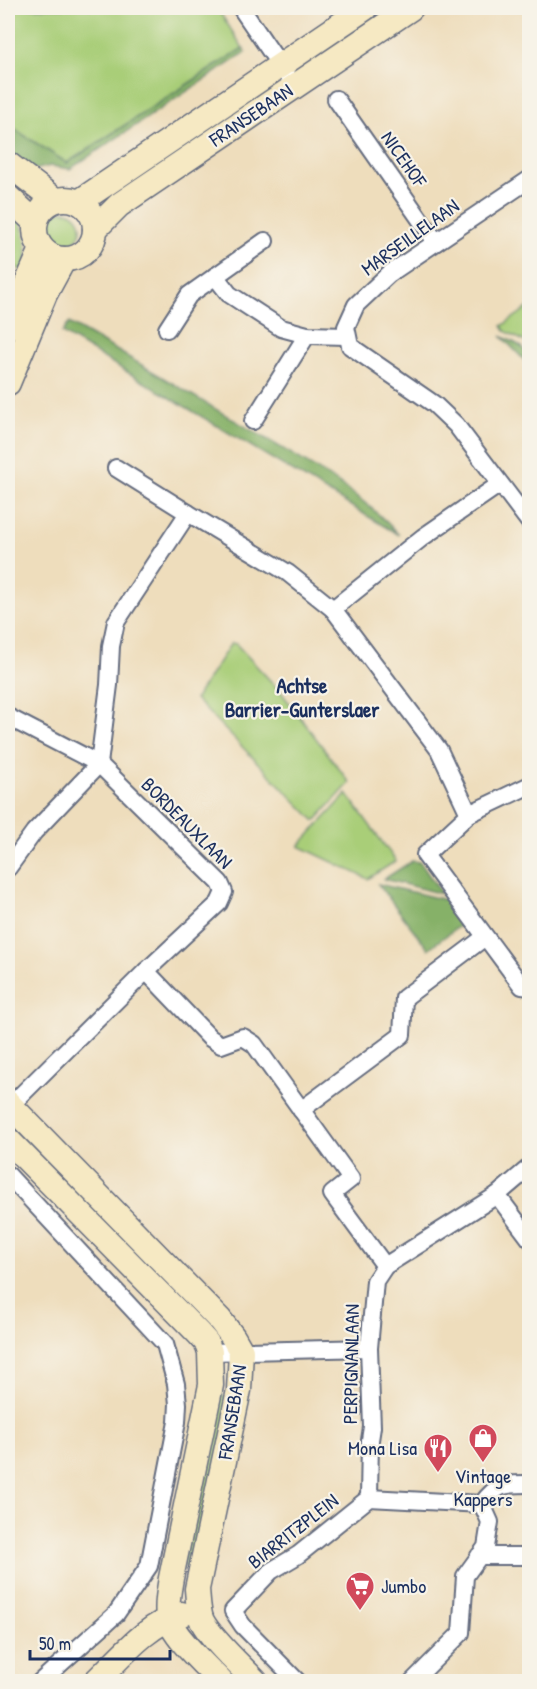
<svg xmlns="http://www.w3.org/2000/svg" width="537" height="1689" viewBox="0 0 537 1689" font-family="'Patrick Hand',sans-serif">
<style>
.green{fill:#a9ce78;stroke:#627e6b;stroke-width:1.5}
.forest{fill:#86b168;stroke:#507063;stroke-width:1.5}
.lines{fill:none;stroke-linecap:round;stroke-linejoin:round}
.street-casing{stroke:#656c7f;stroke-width:20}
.secondary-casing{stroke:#656c7f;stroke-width:27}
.street{stroke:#fff;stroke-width:16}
.secondary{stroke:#f6e9c3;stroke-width:24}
.labels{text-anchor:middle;stroke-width:4.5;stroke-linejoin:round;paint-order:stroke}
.street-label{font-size:20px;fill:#1b2f5e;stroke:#f7f3e8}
.poi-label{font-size:20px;fill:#1b2f5e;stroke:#f7f3e8;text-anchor:end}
.neighbourhood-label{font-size:21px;font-weight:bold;fill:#1b2f5e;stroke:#f7f3e8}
</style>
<rect width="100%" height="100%" fill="#f7f3e8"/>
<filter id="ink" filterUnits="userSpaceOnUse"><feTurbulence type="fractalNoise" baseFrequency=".0167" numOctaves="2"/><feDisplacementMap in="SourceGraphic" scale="12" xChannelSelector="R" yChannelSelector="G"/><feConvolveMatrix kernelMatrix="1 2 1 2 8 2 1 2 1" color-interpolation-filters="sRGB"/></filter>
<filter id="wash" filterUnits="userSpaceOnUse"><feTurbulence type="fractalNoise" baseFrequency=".008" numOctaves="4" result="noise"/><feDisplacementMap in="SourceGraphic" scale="24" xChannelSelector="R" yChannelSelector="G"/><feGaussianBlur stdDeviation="1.35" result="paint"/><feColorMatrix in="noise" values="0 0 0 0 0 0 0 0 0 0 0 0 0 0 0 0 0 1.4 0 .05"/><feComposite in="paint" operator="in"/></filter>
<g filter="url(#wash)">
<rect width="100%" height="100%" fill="#eeddbc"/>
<g class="green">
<path d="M 8,8 L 217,8 L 243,48 L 67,163 L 8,125 Z"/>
<path d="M 14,211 C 27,230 29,251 25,273 L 8,262 L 13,247 L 10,226 Z"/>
<circle cx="64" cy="228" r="17"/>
<path d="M 529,307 L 529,344 L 505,331 L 502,326 Z"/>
<path d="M 231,643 L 236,644 L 281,692 L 350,783 L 315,821 L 195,699 Z"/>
<path d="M 347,794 L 396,861 L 368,879 L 299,846 Z"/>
<path d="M 218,1395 L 231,1398 L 195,1570 L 182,1566 Z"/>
</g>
<g class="forest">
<path d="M 243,48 L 246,52 L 70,169 L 50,166 L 34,170 L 8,156 L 8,125 L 67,163 Z"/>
<path d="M 69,323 C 133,359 195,397 258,434 C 308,464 360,491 399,535 L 62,333 Z"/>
<path d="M 501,336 C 516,344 530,346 529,365 Z"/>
<path d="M 412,861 L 420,862 L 442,894 L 384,879 Z"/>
<path d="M 378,884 L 446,900 L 463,923 L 428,949 Z"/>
</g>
</g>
<g filter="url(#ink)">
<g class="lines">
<g class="street-casing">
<g id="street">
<path d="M 241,8 L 286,74"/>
<path d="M 336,99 L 436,242"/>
<path d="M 530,179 L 389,274 L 356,305 L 346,327 L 350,346 L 434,404 L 456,425 L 530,523"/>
<path d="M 215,276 L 229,294 L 281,328 L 307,335 L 347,336"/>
<path d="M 167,329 L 189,295 L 265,241"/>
<path d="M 253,421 L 307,335"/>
<path d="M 116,468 L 188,513"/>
<path d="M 333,609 L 423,537 L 500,484"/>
<path d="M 8,717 L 99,764 L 34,832 L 8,868"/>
<path d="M 469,814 L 530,785"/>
<path d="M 146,971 L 210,1038 L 221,1045 L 243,1037 L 254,1044 L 351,1179 L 332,1194 L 385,1266"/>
<path d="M 8,1108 L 146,971 L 219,903 L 224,892 L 220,883 L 99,764 L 109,685 L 111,646 L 116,622 L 188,513 L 288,573 L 333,609 L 439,750 L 469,814 L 425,855 L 522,986 L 530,987"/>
<path d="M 301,1110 L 402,1035 L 404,998 L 485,937"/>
<path d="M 8,1175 L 165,1344 L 176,1384 L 178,1404 L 177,1422 L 149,1566 L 116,1614 L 40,1682"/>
<path d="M 497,1195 L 530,1239"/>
<path d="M 210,1352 L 369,1348"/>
<path d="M 369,1498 L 370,1440 L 372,1427 L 369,1348 L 375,1281 L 385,1266 L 497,1195 L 530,1167"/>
<path d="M 479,1556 L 530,1556"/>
<path d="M 298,1682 L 243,1626 L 233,1611 L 271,1571 L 298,1555 L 369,1498 L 482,1504"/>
<path d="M 412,1682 L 461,1633 L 465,1576 L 486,1547 L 490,1522 L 482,1504 C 497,1483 505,1484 530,1484"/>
</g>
</g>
<g class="secondary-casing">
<g id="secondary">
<path d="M 8,164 L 55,200"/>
<path d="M 8,197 L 35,222"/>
<circle cx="65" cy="229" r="30"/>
<path d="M 79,202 L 365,8"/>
<path d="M 95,229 L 119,205 L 411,8"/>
<path d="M 8,327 L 42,249"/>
<path d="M 8,383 L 45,294 L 64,259"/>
<path d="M 8,1103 L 220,1320 L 233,1337 L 241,1351 L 239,1390 L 197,1589 C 198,1599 198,1612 202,1621 C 212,1640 241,1666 256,1682"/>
<path d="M 8,1140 L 199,1334 L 207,1343 L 210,1352 L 211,1385 L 171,1578 C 169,1590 166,1604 168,1616 C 172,1636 207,1667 221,1682"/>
<path d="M 95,1682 C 121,1657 147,1624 182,1614"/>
</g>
</g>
<use href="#street" class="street"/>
<use href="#secondary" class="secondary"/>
</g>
</g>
<defs>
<g id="shop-pin" transform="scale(1.5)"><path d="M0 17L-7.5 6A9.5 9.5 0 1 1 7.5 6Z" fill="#d1495b" stroke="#f7f3e8"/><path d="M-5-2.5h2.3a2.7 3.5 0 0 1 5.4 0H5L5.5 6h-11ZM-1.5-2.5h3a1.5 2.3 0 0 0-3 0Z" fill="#fff"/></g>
<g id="restaurant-pin" transform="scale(1.5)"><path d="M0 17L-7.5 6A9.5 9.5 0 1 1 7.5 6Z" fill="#d1495b" stroke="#f7f3e8"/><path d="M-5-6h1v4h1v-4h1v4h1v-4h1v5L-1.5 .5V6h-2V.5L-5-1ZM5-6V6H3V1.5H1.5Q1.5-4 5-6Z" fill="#fff"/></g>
<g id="supermarket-pin" transform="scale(1.5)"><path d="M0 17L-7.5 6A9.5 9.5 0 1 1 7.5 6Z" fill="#d1495b" stroke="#f7f3e8"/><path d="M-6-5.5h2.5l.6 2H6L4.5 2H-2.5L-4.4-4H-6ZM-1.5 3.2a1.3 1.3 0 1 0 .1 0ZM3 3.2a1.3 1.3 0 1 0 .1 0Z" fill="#fff"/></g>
</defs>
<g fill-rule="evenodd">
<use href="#shop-pin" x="483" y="1438"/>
<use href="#restaurant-pin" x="438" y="1448"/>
<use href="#supermarket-pin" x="360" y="1586"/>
</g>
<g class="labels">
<g class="street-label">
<text transform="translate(251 115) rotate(-34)" y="7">FRANSEBAAN</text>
<text transform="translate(404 159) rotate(55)" y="7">NICEHOF</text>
<text transform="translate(410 237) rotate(-36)" y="7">MARSEILLELAAN</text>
<text transform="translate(187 823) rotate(45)" y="7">BORDEAUXLAAN</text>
<text transform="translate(351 1364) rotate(-89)" y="7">PERPIGNANLAAN</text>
<text transform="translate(232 1412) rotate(-81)" y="7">FRANSEBAAN</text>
<text transform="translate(293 1531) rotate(-38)" y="7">BIARRITZPLEIN</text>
</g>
<g class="poi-label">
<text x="417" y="1455">Mona Lisa</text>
<text x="483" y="1483" text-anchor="middle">Vintage<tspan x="483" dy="23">Kappers</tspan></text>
<text x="381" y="1593" text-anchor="start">Jumbo</text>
</g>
<g class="neighbourhood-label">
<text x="302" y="693">Achtse<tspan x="302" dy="24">Barrier-Gunterslaer</tspan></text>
</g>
</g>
<rect width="537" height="1689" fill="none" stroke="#f7f3e8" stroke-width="30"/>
<path d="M30 1650v9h140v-9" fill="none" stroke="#1b2f5e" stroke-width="3"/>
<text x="39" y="1650" font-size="18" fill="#1b2f5e" stroke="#f7f3e8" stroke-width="4.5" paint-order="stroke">50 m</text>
</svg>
